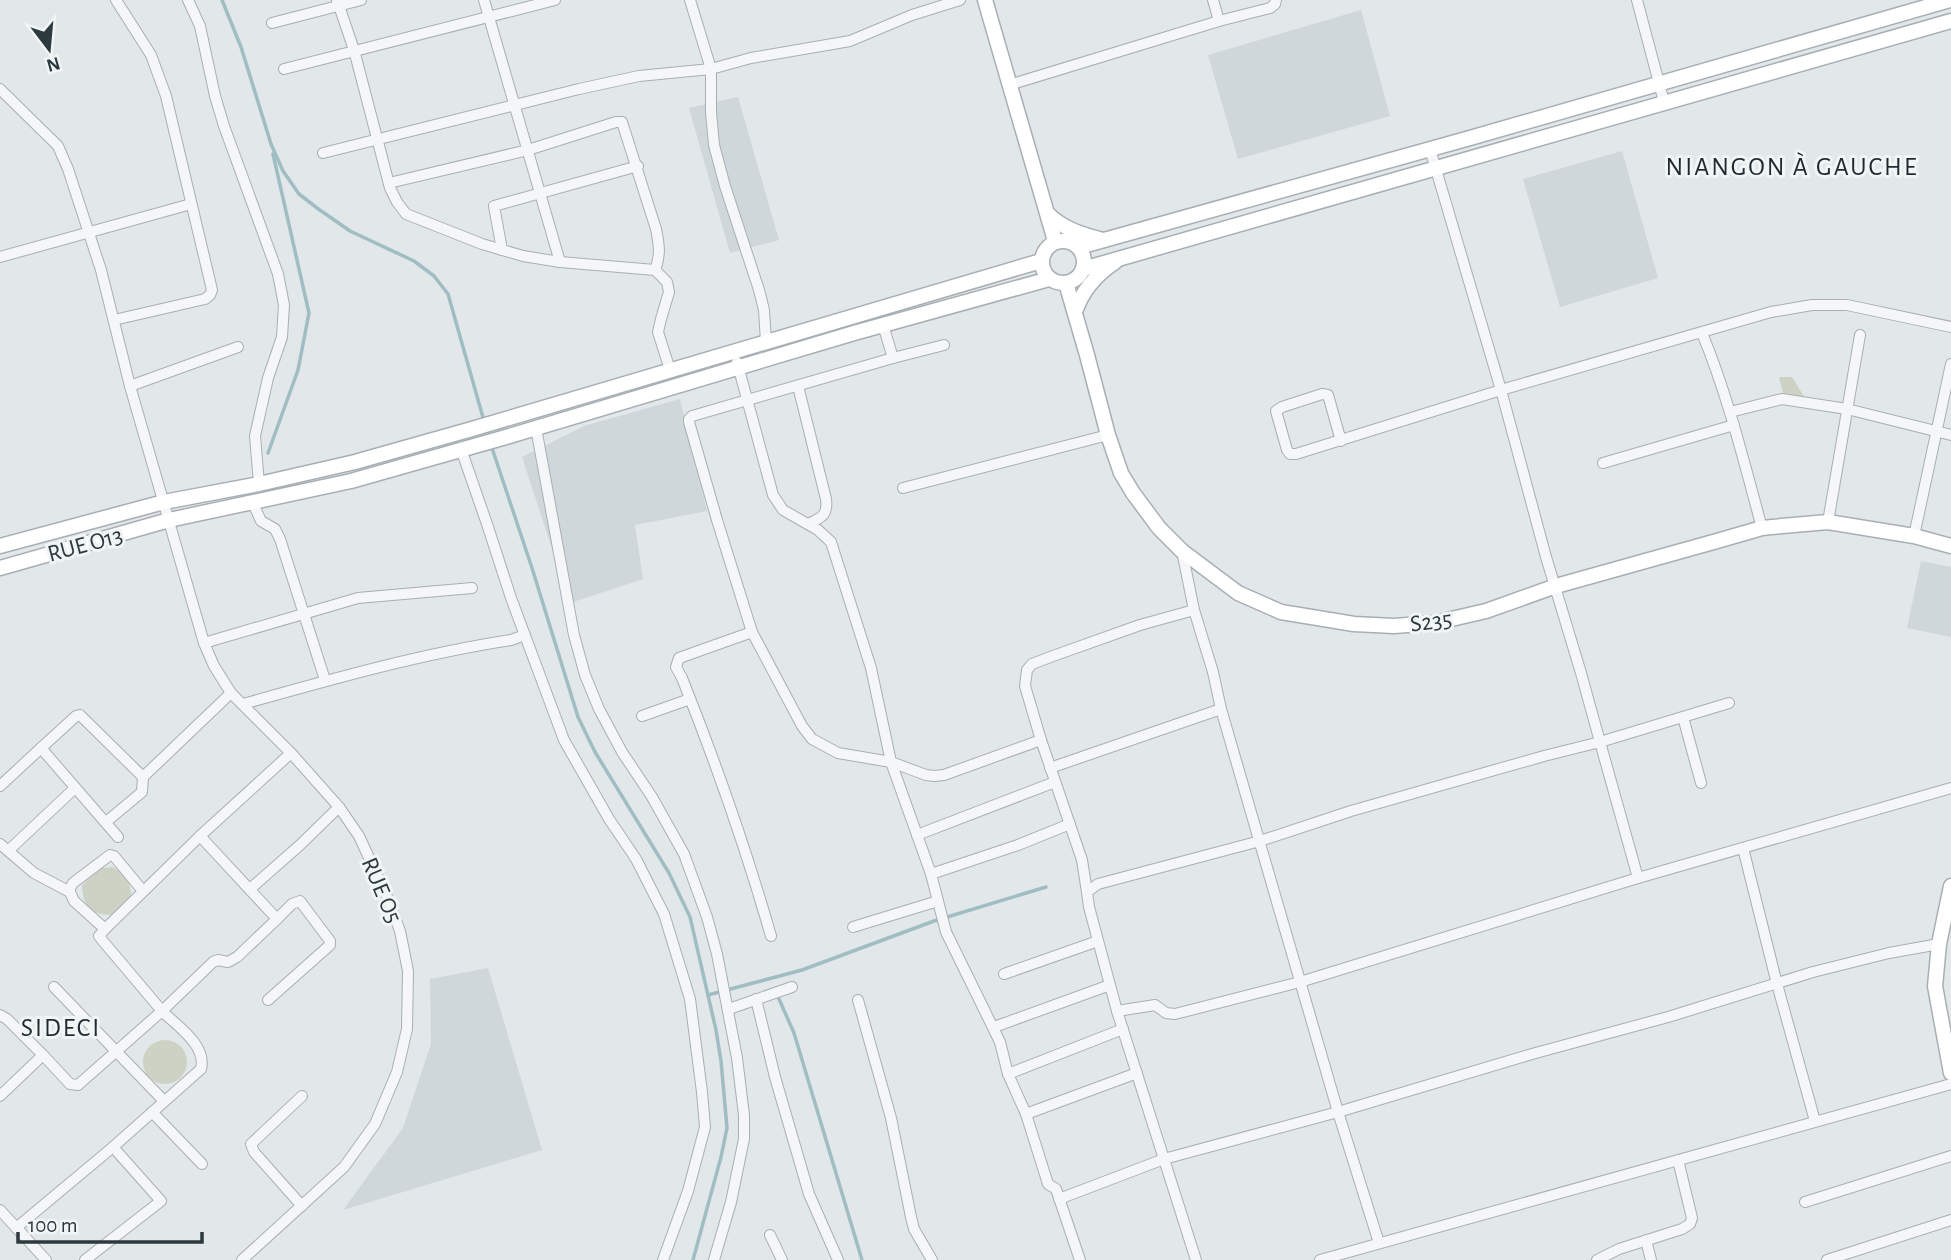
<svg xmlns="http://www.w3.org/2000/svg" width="1951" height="1260" viewBox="0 0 1951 1260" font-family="'Alegreya Sans',sans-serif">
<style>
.built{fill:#d0d7da}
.green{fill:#ccd2c4}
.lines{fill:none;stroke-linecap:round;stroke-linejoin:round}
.stream{stroke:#a1bdc4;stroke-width:3.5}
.street-casing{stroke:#a8afb3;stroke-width:12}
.secondary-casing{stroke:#a8afb3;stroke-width:17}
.street{stroke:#f4f6f7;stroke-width:10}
.secondary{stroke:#fff;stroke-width:14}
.labels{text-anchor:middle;stroke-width:6;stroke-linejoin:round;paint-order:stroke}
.street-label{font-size:24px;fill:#2c393f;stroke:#f1f5f6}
.neighbourhood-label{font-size:26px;letter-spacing:2px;fill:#1e2930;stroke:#f1f5f6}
</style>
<rect width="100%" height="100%" fill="#e2e7e9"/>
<g class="built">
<path d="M 1361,10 L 1390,116 L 1238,159 L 1208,55 Z"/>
<path d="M 738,97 L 779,240 L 730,253 L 689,108 Z"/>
<path d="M 1622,151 L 1658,278 L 1560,307 L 1523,179 Z"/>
<path d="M 680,399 L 707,511 L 635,525 L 643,579 L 570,603 L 522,457 L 584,426 Z"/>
<path d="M 1921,561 L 1951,567 L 1951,637 L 1907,628 Z"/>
<path d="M 488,968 L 542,1150 L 343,1210 L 403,1128 L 431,1044 L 430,979 Z"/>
</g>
<g class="green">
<path d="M 1779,377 L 1792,377 L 1806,400 L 1784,397 Z"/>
<path d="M 113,867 C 126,875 131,881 131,897 L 114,915 C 91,915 83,908 82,885 L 101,868 Z"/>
<circle cx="165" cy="1062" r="22"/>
</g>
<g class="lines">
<g class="stream">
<path d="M 222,0 L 241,47 L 271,144 L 283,171 L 299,194 L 317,208 L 350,231 L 414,261 L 434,276 L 448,294 L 484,421"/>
<path d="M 491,445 L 532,568 L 578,717 L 595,752 L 669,873 L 690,917 L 716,1030 L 721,1061 L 727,1128 L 721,1157 L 693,1260"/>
<path d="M 268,453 L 298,370 L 309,313 L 273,154"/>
<path d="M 708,995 L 802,970 L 934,921 L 1046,887"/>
<path d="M 779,999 L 794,1033 L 862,1260"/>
</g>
<g class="street-casing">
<g id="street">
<path d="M 188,0 L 200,26 L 215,96 L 224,126 L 278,274 L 284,305 L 282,337 L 268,378 L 255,436 L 259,484"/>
<path d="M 337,0 L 354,50 L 390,188 L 397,202 L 406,214 L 482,244 L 523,256 L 560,262 L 655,270 L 667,282 L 669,292 L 661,319 L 658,332 L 670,370"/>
<path d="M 484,0 L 560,262"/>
<path d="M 690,0 L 711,69 L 711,112 L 714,145 L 725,186 L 759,290 L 764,310 L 766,342"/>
<path d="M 1213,0 L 1219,21"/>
<path d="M 1637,0 L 1664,102"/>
<path d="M 272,23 L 361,0"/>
<path d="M 284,69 L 555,0"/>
<path d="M 1009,85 L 1219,21 L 1270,8 L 1275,4 L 1276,0"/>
<path d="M 0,89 L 58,146 L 68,169 L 101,270 L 130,386 L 204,643 L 214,666 L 231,693 L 291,753 L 339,807 L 359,836 L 388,899 L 400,931 L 408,971 L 407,1029 L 397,1072 L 375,1124 L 344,1167 L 242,1260"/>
<path d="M 1430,149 L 1501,390 L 1546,557 L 1581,673 L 1600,742 L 1729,703"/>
<path d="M 323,153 L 579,89 L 639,76 L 711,69 L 751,58 L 850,41 L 912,15 L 960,0"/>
<path d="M 389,183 L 528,150 L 616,122 L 622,122 L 656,229 C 659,244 661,255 655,270"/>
<path d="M 502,250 L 494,206 L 638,166"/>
<path d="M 0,257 L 191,204"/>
<path d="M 114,320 L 205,299 L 210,295 L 212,290 L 166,96 L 151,55 L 116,0"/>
<path d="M 883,325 L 893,358"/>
<path d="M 1702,333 C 1728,396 1744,462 1762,528"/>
<path d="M 944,345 L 893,358 L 692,416 L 689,419 L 689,422 L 717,520 L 752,632 L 802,726 L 812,739 L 838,753 L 891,762 L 926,775 L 934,776 L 944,775 L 1041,740"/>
<path d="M 737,362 L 773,495 L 783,510 L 818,530 L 831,542 L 871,668 L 891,762 L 931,874 L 946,932 L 1000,1042 L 1008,1074 L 1026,1114 L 1048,1184 L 1056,1189 L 1080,1260"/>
<path d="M 130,386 L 238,347"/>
<path d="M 798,386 L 826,499 C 828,516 822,517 808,524"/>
<path d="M 1730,412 L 1782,399 L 1847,409 L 1951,435"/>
<path d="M 536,428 L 574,635 L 585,675 L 599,709 L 622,752 L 652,797 L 684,854 L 707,917 L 717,954 L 737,1058 L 744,1115 L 744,1139 L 731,1202 L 714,1260"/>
<path d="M 1341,441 L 1328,395 L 1322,394 L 1282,407 L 1276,411 L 1287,450 L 1290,454 L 1296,454 L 1501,390 L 1771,312 L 1812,305 L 1847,305 L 1951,327"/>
<path d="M 461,449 L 487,524 L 511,598 L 564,740 L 609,819 L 636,859 L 664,914 L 690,999 L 702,1092 L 705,1127 L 688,1191 L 663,1260"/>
<path d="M 1603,463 L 1734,425"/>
<path d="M 903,488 L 1108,435"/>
<path d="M 252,501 L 261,521 L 275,529 L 280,539 L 325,680"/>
<path d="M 1828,522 L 1860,335"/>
<path d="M 1914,536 L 1951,364"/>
<path d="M 1182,551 L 1194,610 L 1213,672 L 1221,709 L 1338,1112 L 1379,1243"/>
<path d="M 752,632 L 679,658 L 676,667 L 682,678 C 716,763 746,849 771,936"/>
<path d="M 204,643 L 358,598 L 472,588"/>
<path d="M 243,704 C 332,679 420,654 511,640 L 525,635"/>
<path d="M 642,716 L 690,699"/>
<path d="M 1683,717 L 1701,783"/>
<path d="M 41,748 L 76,716 L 80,715 L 143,777"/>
<path d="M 1050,768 L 1221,709"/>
<path d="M 0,786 L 41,748 L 118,837"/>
<path d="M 106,822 L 142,792 L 143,777 L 231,693"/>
<path d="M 917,835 L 1055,782"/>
<path d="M 200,836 L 277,919 L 292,904 L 300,901 L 330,941 L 330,945 L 268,1000"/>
<path d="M 0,844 L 34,873 L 70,892 L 74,901 L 105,929 L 200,836 L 291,753"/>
<path d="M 1743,848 L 1777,984 L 1815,1121"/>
<path d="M 9,850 L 75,788"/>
<path d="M 931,874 L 1018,845 L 1070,824"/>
<path d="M 250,889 L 300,845 L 339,807"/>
<path d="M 70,892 L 70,888 L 73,883 L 110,855 L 114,856 L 143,891"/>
<path d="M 1087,892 L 1082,860 L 1041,740 L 1025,686 L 1027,670 L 1032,664 L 1053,656 L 1140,625 L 1194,610"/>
<path d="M 853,927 L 938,901"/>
<path d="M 105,929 L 99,936 L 102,940 L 162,1011 L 213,962 L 218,960 L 228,962 L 237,957 L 277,919"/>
<path d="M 1004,974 L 1098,941"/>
<path d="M 54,987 L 164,1101"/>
<path d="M 756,999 L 775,1077 L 809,1194 L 838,1260"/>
<path d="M 858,1000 L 891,1118 L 911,1217 L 914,1229 L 932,1260"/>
<path d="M 729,1009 L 792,987"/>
<path d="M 1117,1011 L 1155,1005 L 1166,1013 L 1175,1014 L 1300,982 L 1638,878 L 1951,788"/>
<path d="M 0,1015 L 7,1019 L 43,1055"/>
<path d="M 994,1027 L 1110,985"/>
<path d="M 1008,1074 L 1123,1029"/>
<path d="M 0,1096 L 43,1055 L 70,1084 L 78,1085 L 162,1011 C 177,1026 207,1045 201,1069 L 113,1147 L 16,1228"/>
<path d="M 302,1096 L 251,1144 L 254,1152 L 302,1206"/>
<path d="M 152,1112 L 202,1164"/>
<path d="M 1026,1114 L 1137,1073"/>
<path d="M 1059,1199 L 1164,1159 L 1338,1112 L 1532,1054 L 1668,1017 L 1813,972 L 1889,953 L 1939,944"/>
<path d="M 1805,1202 L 1951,1156"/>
<path d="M 0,1210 L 46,1260"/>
<path d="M 770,1235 L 782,1260"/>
<path d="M 1646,1240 L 1651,1260"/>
<path d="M 85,1260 L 161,1201 L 113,1147"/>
<path d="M 1196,1260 L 1117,1011 L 1089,907 L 1087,892 L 1098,884 L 1260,841 L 1351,811 L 1544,756 L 1600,742 L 1638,878"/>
<path d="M 1320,1260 L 1951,1084"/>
<path d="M 1597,1260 L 1619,1249 L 1682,1229 L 1690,1224 L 1692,1218 L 1678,1160"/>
<path d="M 1827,1260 L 1951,1220"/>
</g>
</g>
<g class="secondary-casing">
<g id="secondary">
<path d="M 985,0 L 1055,241"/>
<path d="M 1048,214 C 1063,229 1083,235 1103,240"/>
<circle cx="1063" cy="262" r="21"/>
<path d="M 1079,247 L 1470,138 L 1950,0"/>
<path d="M 1083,269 L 1951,21"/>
<path d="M 1066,283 L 1087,355 L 1108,435 L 1121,473 L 1133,493 L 1159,528 L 1182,551 L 1238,593 L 1281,612 L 1354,624 L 1394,626 L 1434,623 L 1486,611 L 1556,586 L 1717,541 L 1762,528 L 1782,526 L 1828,522 L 1914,536 L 1951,546"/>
<path d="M 1075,312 C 1082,291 1097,274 1115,262"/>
<path d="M 0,546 L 164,502 L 259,484 L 355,462 L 472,429 L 1041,261"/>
<path d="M 0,568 L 169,520 L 351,481 L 506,437 L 854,333 L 1049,279"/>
<path d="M 1951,886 L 1939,944 L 1935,986 L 1951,1073"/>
</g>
</g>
<use href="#street" class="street"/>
<use href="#secondary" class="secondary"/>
</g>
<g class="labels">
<g class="street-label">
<text transform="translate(85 544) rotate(-15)" y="8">RUE O13</text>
<text transform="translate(1431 621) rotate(-8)" y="8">S235</text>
<text transform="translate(382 890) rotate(67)" y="8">RUE O5</text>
</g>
<g class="neighbourhood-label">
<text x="1792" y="175">NIANGON À GAUCHE</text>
<text x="61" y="1036">SIDECI</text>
</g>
</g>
<g transform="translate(49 49) rotate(164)" stroke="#f1f5f6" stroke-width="5" paint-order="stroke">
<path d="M0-5L12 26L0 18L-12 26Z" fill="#2c393f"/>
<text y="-10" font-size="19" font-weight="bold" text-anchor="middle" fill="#2c393f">N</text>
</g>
<path d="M18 1232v10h184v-10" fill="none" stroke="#2c393f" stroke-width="3.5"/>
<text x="28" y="1232" font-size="21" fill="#2c393f" stroke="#f1f5f6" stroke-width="5" paint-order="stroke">100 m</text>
</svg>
